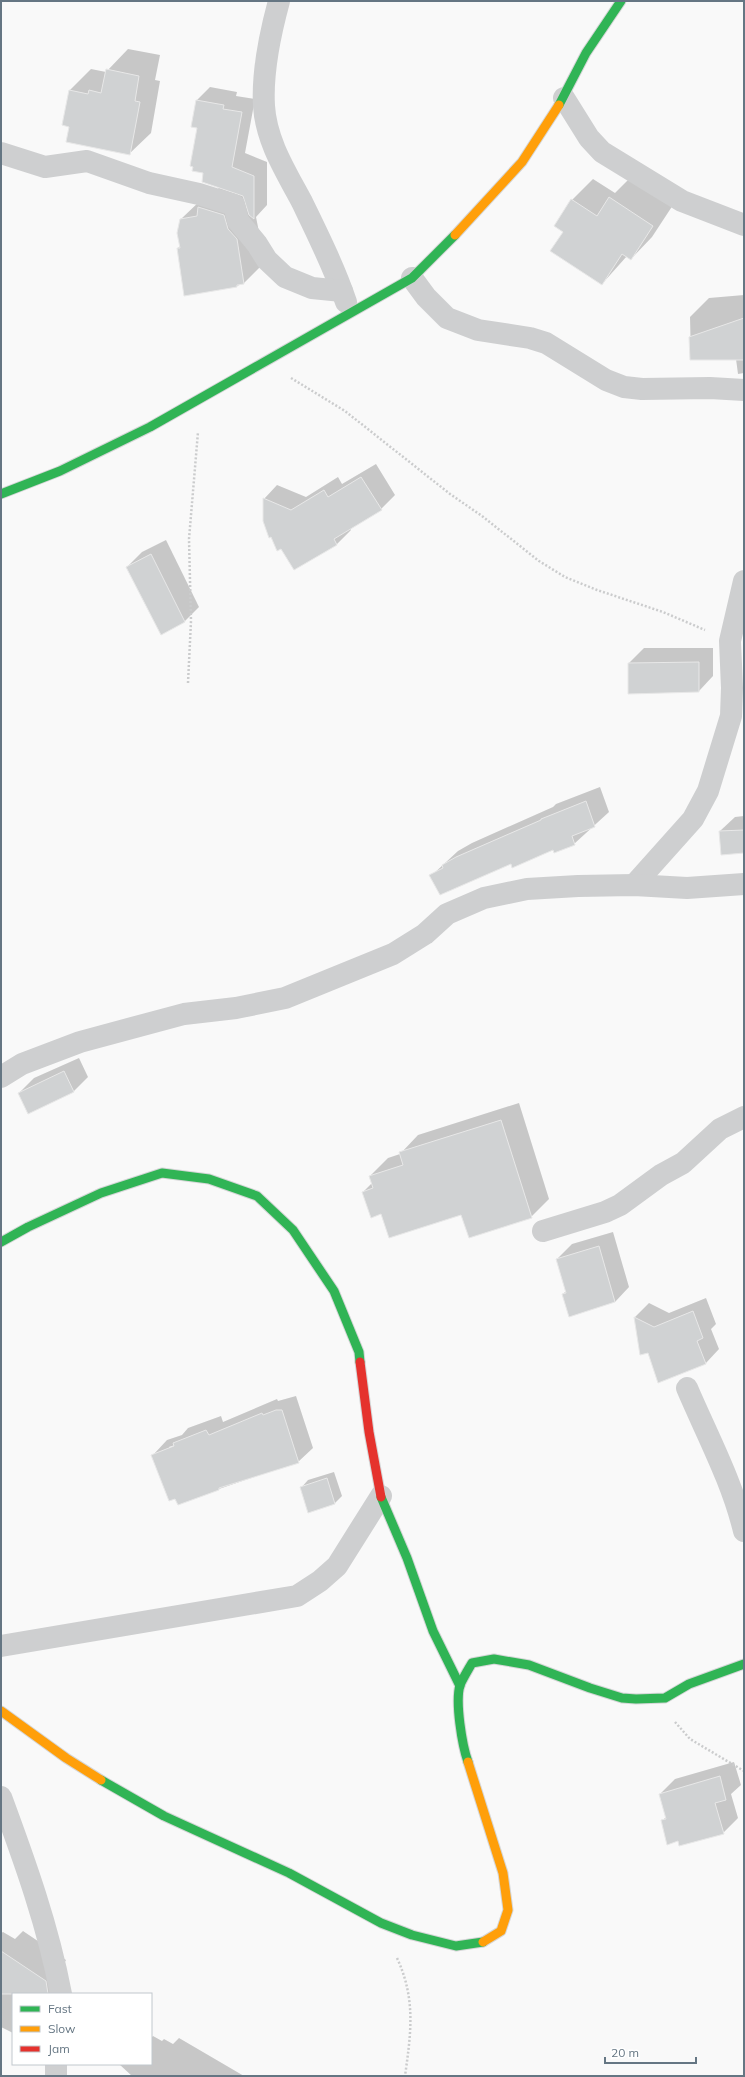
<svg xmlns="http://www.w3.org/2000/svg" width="745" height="2077" viewBox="0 0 745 2077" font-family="Mulish,sans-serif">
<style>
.shadow{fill:#0003;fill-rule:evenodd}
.building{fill:#d0d2d3;stroke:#e8e8e8}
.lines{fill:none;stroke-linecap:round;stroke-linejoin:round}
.fast-casing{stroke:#d5d6d7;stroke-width:11}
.slow-casing{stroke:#d5d6d7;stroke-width:11}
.jam-casing{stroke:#d5d6d7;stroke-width:11}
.path{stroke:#cbcccd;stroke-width:2.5;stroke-dasharray:2 2;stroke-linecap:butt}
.street{stroke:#cecfd0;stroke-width:22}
.fast{stroke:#30b455;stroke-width:9}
.slow{stroke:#ff9f0a;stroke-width:9}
.jam{stroke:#e5322d;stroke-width:9}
</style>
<rect width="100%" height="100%" fill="#f9f9f9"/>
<g class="shadow">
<path d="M 128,49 L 160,55 L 155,80 L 160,81 L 151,133 L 129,154 L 70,126 L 70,90 L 91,69 L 106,72 Z"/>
<path d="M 210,87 L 237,92 L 236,96 L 255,99 L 245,153 L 267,162 L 267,205 L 256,217 L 265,262 L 244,283 L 237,286 L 178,248 L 180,246 L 181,219 L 202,199 L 209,197 L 220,187 L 204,172 L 198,128 L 197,100 Z"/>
<path d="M 631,177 L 673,205 L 652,237 L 631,259 L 627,256 L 602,284 L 564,232 L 572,200 L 593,179 L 615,193 Z"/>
<path d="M 744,295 L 744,373 L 738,374 L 736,359 L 691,359 L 690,317 L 709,298 Z"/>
<path d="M 376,464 L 395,495 L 381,509 L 350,528 L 351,530 L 337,544 L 294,568 L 264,499 L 277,485 L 306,497 L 338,477 L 342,484 Z"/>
<path d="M 166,540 L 199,607 L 185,621 L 161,633 L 127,567 L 142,552 Z"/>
<path d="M 644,648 L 713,648 L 713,676 L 699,691 L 629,663 Z"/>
<path d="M 600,787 L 609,812 L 574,844 L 511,863 L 431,876 L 458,851 L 472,843 L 553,807 L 556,804 Z"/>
<path d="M 744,816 L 744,852 L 720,831 L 735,817 Z"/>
<path d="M 79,1058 L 88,1077 L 73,1092 L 19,1093 L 34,1078 Z"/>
<path d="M 519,1103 L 549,1199 L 531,1217 L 462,1213 L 382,1213 L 363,1192 L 372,1183 L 370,1176 L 388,1158 L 400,1154 L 418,1135 Z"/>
<path d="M 613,1232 L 629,1287 L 615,1302 L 563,1294 L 566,1291 L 557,1259 L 572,1244 Z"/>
<path d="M 706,1298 L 716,1324 L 711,1329 L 719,1349 L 706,1363 L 648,1352 L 640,1353 L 635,1317 L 649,1303 L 669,1313 Z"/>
<path d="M 296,1396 L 313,1448 L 298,1462 L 219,1489 L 153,1455 L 167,1440 L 182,1435 L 188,1428 L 221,1416 L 223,1422 L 277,1399 L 278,1401 ZM 178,1444 L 169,1449 L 169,1447 Z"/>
<path d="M 334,1472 L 342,1496 L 335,1503 L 301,1488 L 308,1480 Z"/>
<path d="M 734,1762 L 741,1785 L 731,1794 L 738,1818 L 723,1833 L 679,1840 L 662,1821 L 666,1817 L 660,1794 L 675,1779 Z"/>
<path d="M 23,1931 L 66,1960 L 60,1971 L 56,1994 L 13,1994 L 13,2033 L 1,2027 L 1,1933 L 3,1932 L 15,1939 Z"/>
<path d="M 153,2036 L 162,2041 L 164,2039 L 173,2044 L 179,2038 L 244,2076 L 132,2076 L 119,2064 L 151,2064 L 151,2038 Z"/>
</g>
<g class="building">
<path d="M 106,69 L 139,76 L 135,101 L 140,102 L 130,155 L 66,142 L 69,127 L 62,125 L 69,90 L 88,94 L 89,90 L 101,93 Z"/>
<path d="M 196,100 L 224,105 L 223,109 L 242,112 L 232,167 L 254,176 L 254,219 L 249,215 L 243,196 L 202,182 L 203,173 L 192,171 L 193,167 L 190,166 L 197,128 L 191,127 Z"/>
<path d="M 609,197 L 653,226 L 631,260 L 622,254 L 602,285 L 550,251 L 563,232 L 554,226 L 571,199 L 597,216 Z"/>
<path d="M 198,207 L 224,215 L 228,229 L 237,239 L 244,284 L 237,285 L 237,287 L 184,296 L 177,248 L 180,248 L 177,233 L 180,219 L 197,216 Z"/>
<path d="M 744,318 L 744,360 L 690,360 L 689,337 Z"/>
<path d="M 361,477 L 382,510 L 334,539 L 337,545 L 294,570 L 281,549 L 277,551 L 271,537 L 269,538 L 263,521 L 263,498 L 291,510 L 324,490 L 328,497 Z"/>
<path d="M 151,554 L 185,622 L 161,635 L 126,567 Z"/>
<path d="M 699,662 L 699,692 L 628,694 L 628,663 Z"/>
<path d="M 586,801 L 595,827 L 572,836 L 575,845 L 554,853 L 553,850 L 512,868 L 511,864 L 440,895 L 429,875 L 443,868 L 442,865 L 456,857 L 541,820 L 541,819 Z"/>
<path d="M 744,830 L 744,853 L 721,855 L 719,831 Z"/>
<path d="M 64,1071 L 74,1092 L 28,1114 L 18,1093 Z"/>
<path d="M 501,1120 L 532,1218 L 469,1238 L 461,1215 L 389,1238 L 381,1214 L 371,1218 L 362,1192 L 373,1188 L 369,1176 L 403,1165 L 399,1152 Z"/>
<path d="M 599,1246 L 615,1302 L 569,1317 L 562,1294 L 566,1293 L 556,1259 Z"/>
<path d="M 693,1311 L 703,1338 L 697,1341 L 706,1364 L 658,1383 L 648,1353 L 640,1355 L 634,1317 L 654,1327 Z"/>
<path d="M 276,1410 L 282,1410 L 299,1463 L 219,1488 L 219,1490 L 178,1505 L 175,1499 L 169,1501 L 151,1455 L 174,1446 L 173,1443 L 206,1430 L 209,1435 L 262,1413 L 263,1415 Z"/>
<path d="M 327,1478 L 335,1504 L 308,1513 L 300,1487 Z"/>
<path d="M 720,1776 L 726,1800 L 715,1803 L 724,1834 L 679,1846 L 678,1841 L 667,1845 L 661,1820 L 666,1819 L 659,1794 Z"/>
<path d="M 1,1951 L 46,1981 L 48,1994 L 1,1994 Z"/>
</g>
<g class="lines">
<g class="fast-casing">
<g id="fast">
<path d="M 559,105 L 586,53 L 621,1"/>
<path d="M 1,494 L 60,471 L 150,427 L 412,278 L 455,235"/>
<path d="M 1,1242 L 28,1227 L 101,1193 L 162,1173 L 209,1179 L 257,1196 L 293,1230 L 334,1291 L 359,1352 L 360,1362"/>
<path d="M 381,1497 L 407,1558 L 433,1631 L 460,1686"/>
<path d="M 468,1762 C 462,1745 455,1702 460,1685 C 463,1678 468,1670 472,1663 L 494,1659 L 529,1665 L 590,1688 L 622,1698 L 636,1699 L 665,1698 L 689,1684 L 744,1664"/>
<path d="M 101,1780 L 164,1816 L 289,1873 L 381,1923 L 412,1935 L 456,1946 L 483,1942"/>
</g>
</g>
<g class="slow-casing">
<g id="slow">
<path d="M 455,235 L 522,162 L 559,105"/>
<path d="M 1,1711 L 66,1758 L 101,1780"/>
<path d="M 468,1762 L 503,1873 L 508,1910 L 501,1931 L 483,1942"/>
</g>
</g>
<g class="jam-casing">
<path id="jam" d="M 360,1362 L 369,1432 L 381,1497"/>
</g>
<g class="path">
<path d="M 291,378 L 345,411 L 450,494 L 482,516 L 539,561 L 565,577 L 597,590 L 663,612 L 705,630"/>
<path d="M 188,683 L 191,621 L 189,539 L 198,432"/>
<path d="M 675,1722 L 690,1739 L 744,1771"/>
<path d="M 397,1958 C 416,1999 411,2033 405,2076"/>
</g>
<g class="street">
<path d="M 279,1 C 270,34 262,72 264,106 C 266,141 286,172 302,202 C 318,235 334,267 346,302"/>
<path d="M 564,98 L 589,138 L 602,152 L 682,201 L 744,225"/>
<path d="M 1,153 L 45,167 L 87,161 L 149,183 L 199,194 L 234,205 L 238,221 L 257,244 L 267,260 L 285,277 L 312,288 L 342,291"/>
<path d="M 412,278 L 426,297 L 447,318 L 478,330 L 530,338 L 546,343 L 606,380 L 624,387 L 642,389 L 710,388 L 744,390"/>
<path d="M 634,885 L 693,819 L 708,791 L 731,716 L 732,688 L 730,641 L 744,581"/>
<path d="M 1,1077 L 22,1064 L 80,1042 L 184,1014 L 236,1008 L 285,998 L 393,954 L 425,934 L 447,914 L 484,898 L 527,889 L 578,886 L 634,885 L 687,888 L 744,884"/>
<path d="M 543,1231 L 605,1212 L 620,1205 L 661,1175 L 683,1163 L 720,1129 L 744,1117"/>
<path d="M 687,1388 C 707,1435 732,1481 744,1531"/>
<path d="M 1,1646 L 297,1596 L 320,1581 L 337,1566 L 381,1496"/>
<path d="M 1,1797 C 25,1862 48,1926 61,1994"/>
<path d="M 56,2076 L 56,2064"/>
</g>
<use href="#fast" class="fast"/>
<use href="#slow" class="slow"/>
<use href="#jam" class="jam"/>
</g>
<rect width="745" height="2077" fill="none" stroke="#657683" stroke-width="4"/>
<rect x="12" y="1993" width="140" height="72" fill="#ffffff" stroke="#c1c8cd"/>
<rect x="20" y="2006" width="20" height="6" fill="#30b455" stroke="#c1c8cd"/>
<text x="48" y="2013" font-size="12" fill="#657683">Fast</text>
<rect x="20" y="2026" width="20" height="6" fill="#ff9f0a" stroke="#c1c8cd"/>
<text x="48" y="2033" font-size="12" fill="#657683">Slow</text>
<rect x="20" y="2046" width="20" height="6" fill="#e5322d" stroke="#c1c8cd"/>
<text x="48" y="2053" font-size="12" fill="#657683">Jam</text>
<path d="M605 2057v6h91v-6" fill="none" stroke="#657683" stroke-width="2"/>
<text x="611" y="2057" font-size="12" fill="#657683" stroke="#ffffff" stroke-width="3" paint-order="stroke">20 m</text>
</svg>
